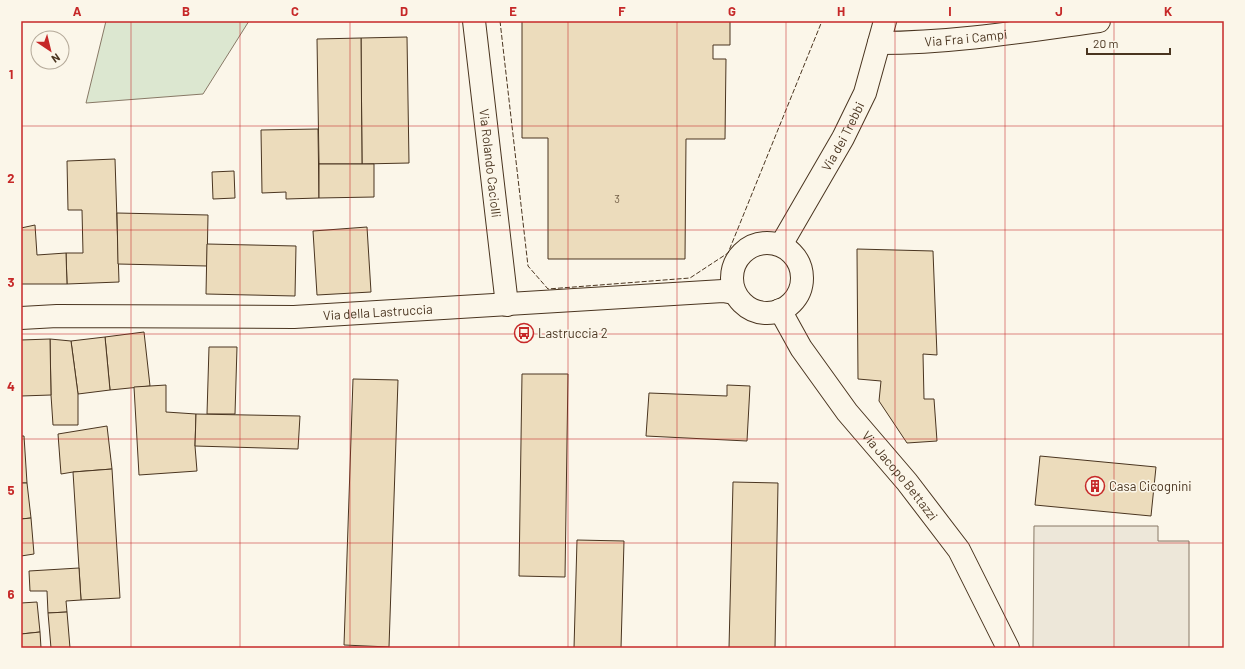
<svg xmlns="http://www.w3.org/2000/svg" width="1245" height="669" viewBox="0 0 1245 669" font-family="Barlow,sans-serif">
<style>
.green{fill:#dce7d0;stroke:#887966}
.parking{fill:#ede7d9;stroke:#887966}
.building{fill:#ecdcbc;stroke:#4a3520}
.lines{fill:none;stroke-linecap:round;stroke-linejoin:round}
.minor-casing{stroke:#4a3520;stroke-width:24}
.tertiary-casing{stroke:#4a3520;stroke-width:24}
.minor{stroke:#fbf6e9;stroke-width:22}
.tertiary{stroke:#fbf6e9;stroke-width:22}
.fence{stroke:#4a3520;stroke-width:1;stroke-dasharray:5 2;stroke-linecap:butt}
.grid{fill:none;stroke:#c62828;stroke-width:1;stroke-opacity:0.55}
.labels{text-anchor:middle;stroke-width:3;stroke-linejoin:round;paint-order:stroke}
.number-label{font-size:11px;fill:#725f47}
.street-label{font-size:13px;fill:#4a3520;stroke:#fbf6e9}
.poi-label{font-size:13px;fill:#4a3520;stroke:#fbf6e9;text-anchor:start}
.neatline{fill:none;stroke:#c62828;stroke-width:1.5}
.grid-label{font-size:13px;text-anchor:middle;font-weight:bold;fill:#c62828}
</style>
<rect width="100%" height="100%" fill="#fbf6e9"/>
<path class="green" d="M 106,21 L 249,21 L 203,94 L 86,103 Z"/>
<path class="parking" d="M 1034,526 L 1158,526 L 1158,541 L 1189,541 L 1189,648 L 1033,648 Z"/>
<g class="building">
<path d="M 522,21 L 730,21 L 730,45 L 713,45 L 713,59 L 726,59 L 725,139 L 686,139 L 685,259 L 548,259 L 548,138 L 522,138 Z"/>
<path d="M 407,37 L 409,163 L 362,164 L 361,38 Z"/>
<path d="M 361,38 L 362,164 L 319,164 L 317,39 Z"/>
<path d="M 318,129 L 319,198 L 286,199 L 286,192 L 262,193 L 261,130 Z"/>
<path d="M 115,159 L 119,282 L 67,284 L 66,253 L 83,253 L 82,210 L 68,210 L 67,161 Z"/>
<path d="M 319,164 L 374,164 L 374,197 L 319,198 Z"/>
<path d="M 234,171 L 235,198 L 213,199 L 212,172 Z"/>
<path d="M 117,213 L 208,215 L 207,266 L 118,264 Z"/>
<path d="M 35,225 L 37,255 L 66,253 L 67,284 L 21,284 L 21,228 Z"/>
<path d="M 367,227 L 371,292 L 317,295 L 313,231 Z"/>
<path d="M 207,244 L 296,246 L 295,296 L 206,294 Z"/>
<path d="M 857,249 L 933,251 L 937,355 L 923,354 L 924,399 L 934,399 L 937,441 L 907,443 L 879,401 L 881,381 L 858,379 Z"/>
<path d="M 144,332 L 150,386 L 110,390 L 105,337 Z"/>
<path d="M 105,337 L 110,390 L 78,394 L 71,341 Z"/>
<path d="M 50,339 L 71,341 L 78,394 L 78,425 L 53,425 L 51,395 Z"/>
<path d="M 50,339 L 51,395 L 21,396 L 21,340 Z"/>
<path d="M 209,347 L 237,347 L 235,414 L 207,414 Z"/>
<path d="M 522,374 L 568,374 L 565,577 L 519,576 Z"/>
<path d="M 353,379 L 398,380 L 389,647 L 344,645 Z"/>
<path d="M 166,385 L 166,412 L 196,414 L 195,446 L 197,471 L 139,475 L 134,387 Z"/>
<path d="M 727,385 L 750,386 L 747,441 L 646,436 L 649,393 L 727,396 Z"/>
<path d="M 196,414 L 300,416 L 298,449 L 195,446 Z"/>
<path d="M 107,426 L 112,469 L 73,472 L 61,474 L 58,434 Z"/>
<path d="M 21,436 L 24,436 L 27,483 L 21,483 Z"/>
<path d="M 1040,456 L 1156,467 L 1151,516 L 1035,505 Z"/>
<path d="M 112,469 L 120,598 L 81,600 L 73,472 Z"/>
<path d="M 733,482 L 778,483 L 775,648 L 729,648 Z"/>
<path d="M 21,483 L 27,483 L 31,518 L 21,519 Z"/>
<path d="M 31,518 L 34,554 L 21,556 L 21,519 Z"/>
<path d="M 577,540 L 624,541 L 621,648 L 574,648 Z"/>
<path d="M 79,568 L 81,600 L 66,601 L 67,612 L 48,613 L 47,591 L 30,591 L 29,571 Z"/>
<path d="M 37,602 L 40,632 L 21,634 L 21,603 Z"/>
<path d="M 67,612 L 70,648 L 51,648 L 48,613 Z"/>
<path d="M 40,632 L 41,648 L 21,648 L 21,634 Z"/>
</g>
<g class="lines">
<g class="minor-casing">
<g id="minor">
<path id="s1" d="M 474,21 L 507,305"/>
<path id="s2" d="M 879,43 C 953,43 1026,31 1099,21"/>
</g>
</g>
<g class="tertiary-casing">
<g id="tertiary">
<circle cx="767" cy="278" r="35"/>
<path id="s3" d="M 781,245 L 843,138 L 865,93 L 885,21"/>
<path id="s4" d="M 780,310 L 801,348 L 847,412 L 907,482 L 959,550 L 1008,648"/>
<path id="s5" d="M 21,318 L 57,316 L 294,317 L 723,291 L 734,293"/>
</g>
</g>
<use href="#minor" class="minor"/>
<use href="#tertiary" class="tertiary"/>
<path class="fence" d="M 500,21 L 528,266 L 548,289 L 690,278 L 728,253 L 822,21"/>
</g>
<path class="grid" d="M 131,21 L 131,648M 240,21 L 240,648M 350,21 L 350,648M 459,21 L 459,648M 568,21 L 568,648M 677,21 L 677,648M 786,21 L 786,648M 895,21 L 895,648M 1005,21 L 1005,648M 1114,21 L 1114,648M 21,126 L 1224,126M 21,230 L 1224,230M 21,334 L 1224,334M 21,439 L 1224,439M 21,543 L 1224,543"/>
<defs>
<g id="bus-ring" transform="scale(1)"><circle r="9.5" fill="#fbf6e9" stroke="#c62828" stroke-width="1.5"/><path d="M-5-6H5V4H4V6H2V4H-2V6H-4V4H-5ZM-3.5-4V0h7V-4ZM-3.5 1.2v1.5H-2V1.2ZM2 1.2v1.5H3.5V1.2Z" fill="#c62828"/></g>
<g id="building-ring" transform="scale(1)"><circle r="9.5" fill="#fbf6e9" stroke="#c62828" stroke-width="1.5"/><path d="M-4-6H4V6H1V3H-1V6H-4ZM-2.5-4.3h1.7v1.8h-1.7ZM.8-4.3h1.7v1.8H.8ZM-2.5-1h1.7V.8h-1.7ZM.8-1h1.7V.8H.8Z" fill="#c62828"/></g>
</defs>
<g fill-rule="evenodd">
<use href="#bus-ring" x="524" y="333"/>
<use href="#building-ring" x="1095" y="486"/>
</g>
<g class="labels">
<g class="number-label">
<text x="617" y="203">3</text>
</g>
<g class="street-label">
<text dy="5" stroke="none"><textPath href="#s2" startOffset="87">Via Fra i Campi</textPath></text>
<text dy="5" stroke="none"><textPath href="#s3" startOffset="125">Via dei Trebbi</textPath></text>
<text dy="5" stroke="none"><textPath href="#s1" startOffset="143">Via Rolando Caciolli</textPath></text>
<text dy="5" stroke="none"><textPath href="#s5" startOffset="357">Via della Lastruccia</textPath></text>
<text dy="5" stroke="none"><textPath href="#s4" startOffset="205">Via Jacopo Bettazzi</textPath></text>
</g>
<g class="poi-label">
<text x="538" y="338">Lastruccia 2</text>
<text x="1109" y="491">Casa Cicognini</text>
</g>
</g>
<rect width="1245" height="669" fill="none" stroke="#fbf6e9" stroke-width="44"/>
<g transform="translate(50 50) rotate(145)"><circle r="19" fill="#fbf6e9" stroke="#b4a999"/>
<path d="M0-3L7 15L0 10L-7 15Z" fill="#c62828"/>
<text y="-6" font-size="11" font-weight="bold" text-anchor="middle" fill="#4a3520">N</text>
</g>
<path d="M1087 48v6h83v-6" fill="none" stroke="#4a3520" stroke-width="2"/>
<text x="1093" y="48" font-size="12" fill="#4a3520" stroke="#fbf6e9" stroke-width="3" paint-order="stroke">20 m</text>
<rect x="22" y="22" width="1201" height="625" class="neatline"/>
<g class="grid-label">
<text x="77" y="16">A</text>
<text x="186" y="16">B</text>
<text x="295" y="16">C</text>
<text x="404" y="16">D</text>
<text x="513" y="16">E</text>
<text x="622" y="16">F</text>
<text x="732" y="16">G</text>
<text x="841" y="16">H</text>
<text x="950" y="16">I</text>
<text x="1059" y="16">J</text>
<text x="1168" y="16">K</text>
<text x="11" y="79">1</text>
<text x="11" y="183">2</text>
<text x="11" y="287">3</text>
<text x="11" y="391">4</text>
<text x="11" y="495">5</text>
<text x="11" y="599">6</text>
</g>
</svg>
